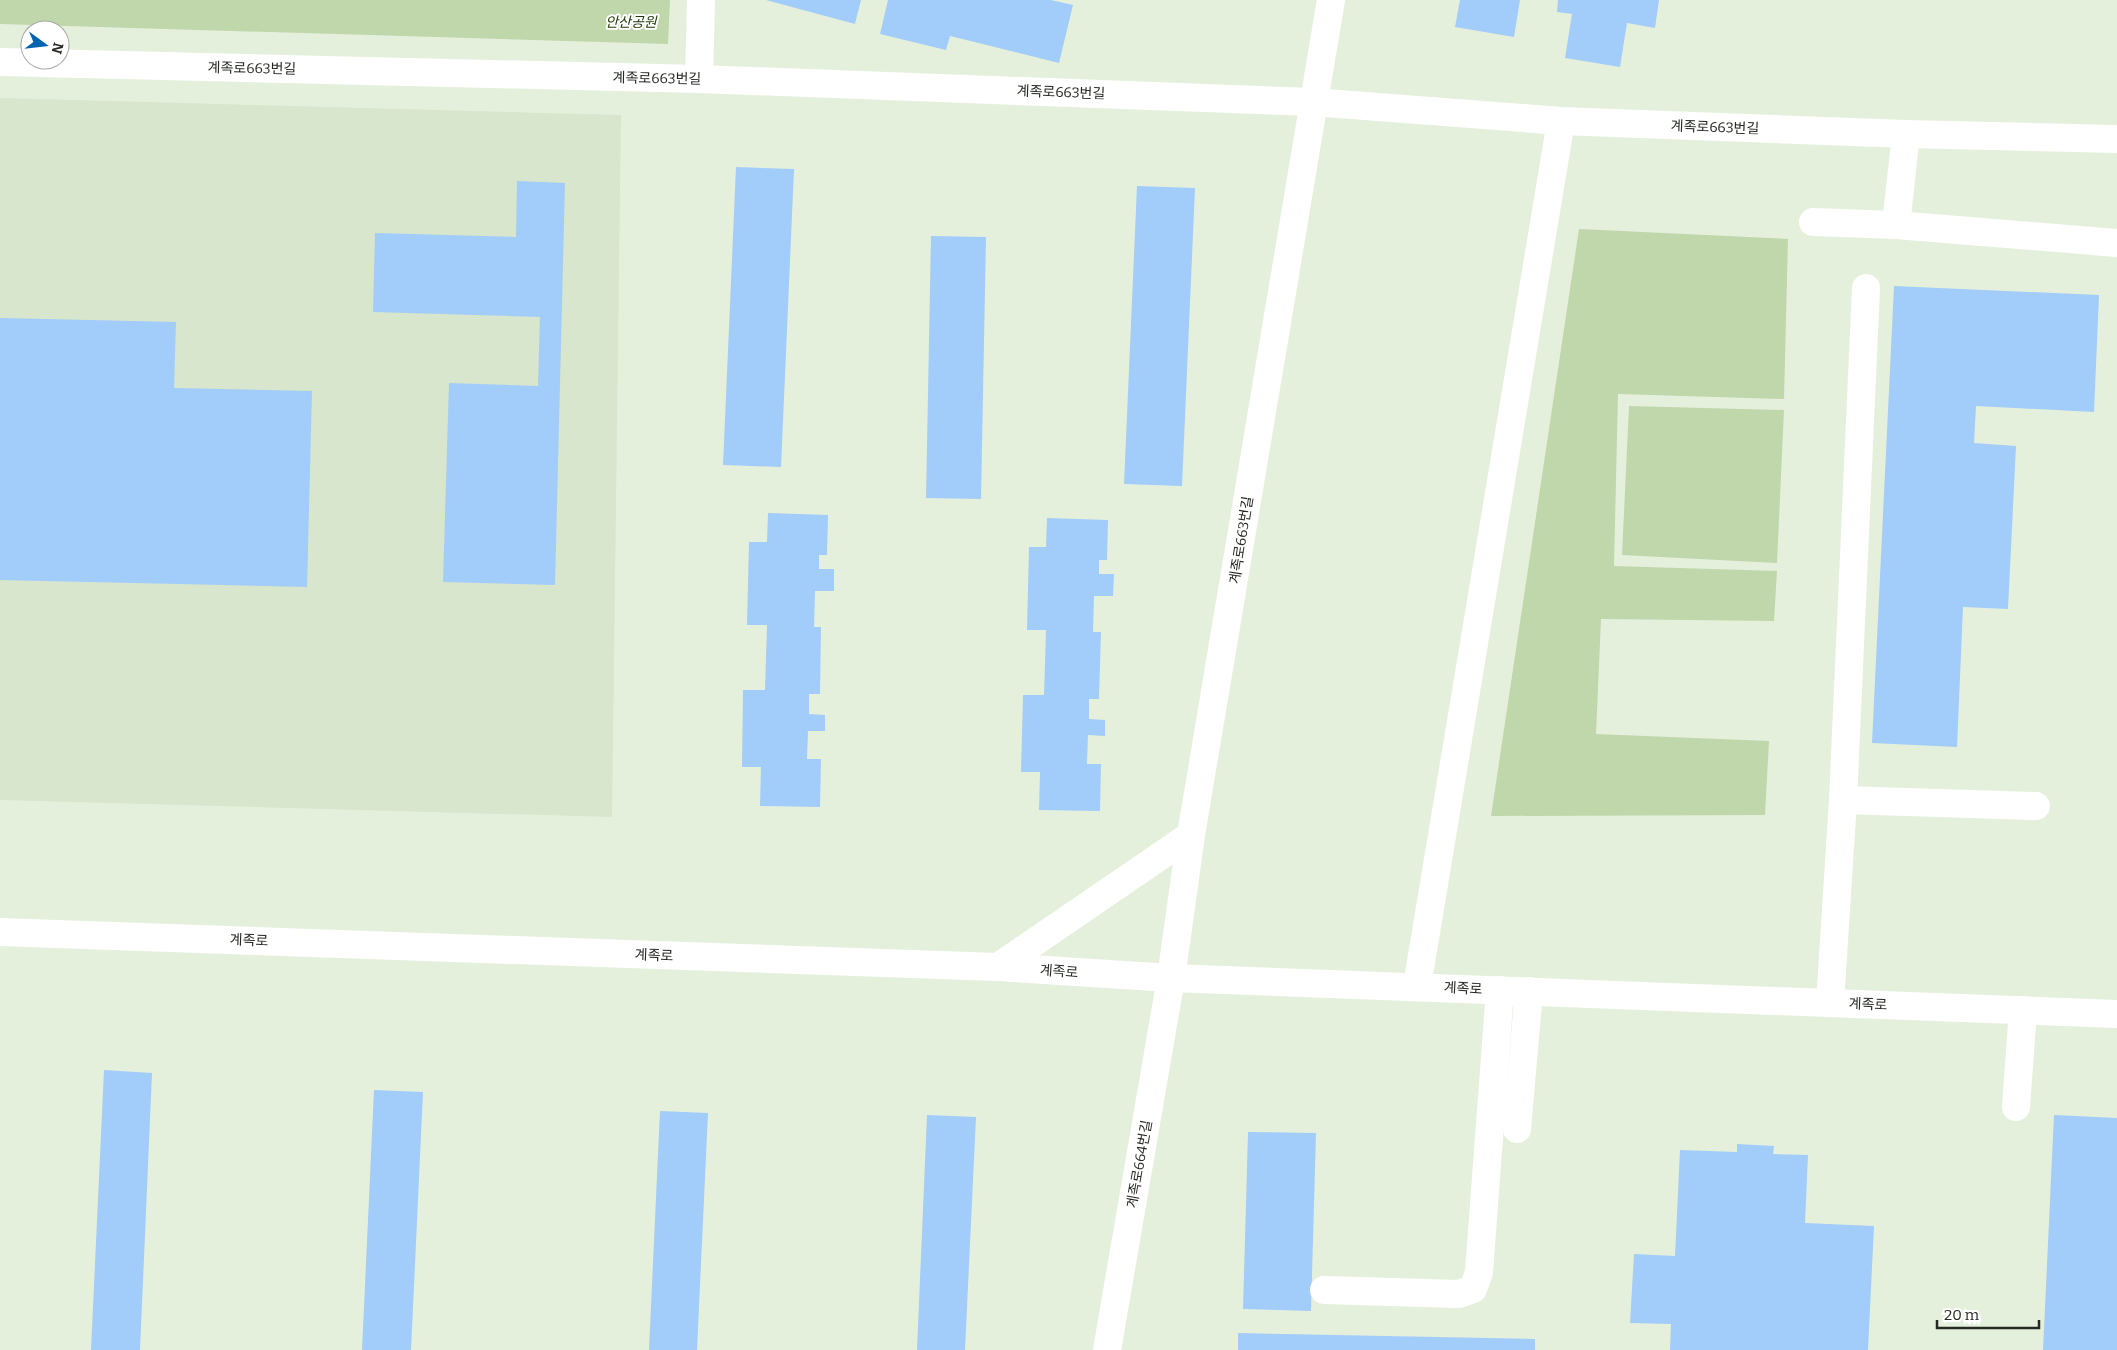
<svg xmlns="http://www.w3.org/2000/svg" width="2117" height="1350" viewBox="0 0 2117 1350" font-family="Bitter,'Noto Sans KR',serif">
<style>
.built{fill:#d7e6cc}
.green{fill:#c0d6ab}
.building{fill:#a2ccf9}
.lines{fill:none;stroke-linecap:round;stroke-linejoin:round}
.minor{stroke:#fff;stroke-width:28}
.major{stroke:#fff;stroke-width:28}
.labels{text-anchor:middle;stroke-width:4;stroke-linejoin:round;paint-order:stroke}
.park-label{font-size:14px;font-style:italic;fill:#243808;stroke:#fff}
.street-label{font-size:14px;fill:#252922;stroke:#fff}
</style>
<rect width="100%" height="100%" fill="#e5f0dc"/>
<path class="built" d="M 0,98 L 621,115 L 612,817 L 0,800 Z"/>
<g class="green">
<path d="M 0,0 L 670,0 L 668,44 L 0,24 Z"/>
<path d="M 1579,229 L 1788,239 L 1784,399 L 1618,394 L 1614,566 L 1777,571 L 1774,621 L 1601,619 L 1596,734 L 1769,741 L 1765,815 L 1491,816 Z"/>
<path d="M 1629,406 L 1784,410 L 1777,563 L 1622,555 Z"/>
</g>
<g class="building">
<path d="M 766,0 L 861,0 L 855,24 Z"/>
<path d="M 888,0 L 1051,0 L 1073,5 L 1059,63 L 950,36 L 946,50 L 880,34 Z"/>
<path d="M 1460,0 L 1520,0 L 1514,37 L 1455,27 Z"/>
<path d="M 1558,0 L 1659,0 L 1655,28 L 1627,23 L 1620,67 L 1565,58 L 1572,14 L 1557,12 Z"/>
<path d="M 736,167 L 794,169 L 781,467 L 723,465 Z"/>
<path d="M 517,181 L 565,183 L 555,585 L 443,582 L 449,383 L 538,386 L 540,317 L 373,312 L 375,233 L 516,237 Z"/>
<path d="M 1137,186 L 1195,188 L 1182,486 L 1124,484 Z"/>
<path d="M 931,236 L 986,237 L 981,499 L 926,498 Z"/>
<path d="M 1894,286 L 2099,295 L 2094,412 L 1976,406 L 1974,443 L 2016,446 L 2008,609 L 1963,607 L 1957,747 L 1872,743 Z"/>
<path d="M 0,318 L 176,322 L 174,388 L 312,391 L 307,587 L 0,580 Z"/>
<path d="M 768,513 L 828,515 L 827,555 L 819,555 L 819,569 L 834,569 L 834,591 L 815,591 L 814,627 L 821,627 L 820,694 L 809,694 L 809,714 L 825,715 L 825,731 L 808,731 L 807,759 L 821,759 L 820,807 L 760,806 L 761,767 L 742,767 L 743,690 L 765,690 L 767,625 L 747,625 L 749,542 L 767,542 Z"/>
<path d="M 1047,518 L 1108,520 L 1107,560 L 1099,560 L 1099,574 L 1114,574 L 1113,596 L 1094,596 L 1093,632 L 1101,632 L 1099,699 L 1089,699 L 1089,719 L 1105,720 L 1105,736 L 1088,735 L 1087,764 L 1101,764 L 1100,811 L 1039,810 L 1040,772 L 1021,772 L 1023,695 L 1044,695 L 1046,630 L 1027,630 L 1029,547 L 1046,547 Z"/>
<path d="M 104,1070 L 152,1073 L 140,1350 L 91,1350 Z"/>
<path d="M 374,1090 L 423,1092 L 411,1350 L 362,1350 Z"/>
<path d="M 660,1111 L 708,1113 L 697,1350 L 649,1350 Z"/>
<path d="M 927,1115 L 976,1117 L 965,1350 L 917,1350 Z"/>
<path d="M 2054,1115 L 2117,1118 L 2117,1350 L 2043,1350 Z"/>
<path d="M 1248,1132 L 1316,1133 L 1311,1311 L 1243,1309 Z"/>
<path d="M 1737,1144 L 1774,1146 L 1773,1154 L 1808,1155 L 1805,1223 L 1874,1226 L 1868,1350 L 1670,1350 L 1671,1324 L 1630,1323 L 1634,1254 L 1675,1256 L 1680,1150 L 1737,1152 Z"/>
<path d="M 1238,1333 L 1535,1339 L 1535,1350 L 1238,1350 Z"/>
</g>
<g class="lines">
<g class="minor">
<path d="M 0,62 L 699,79 L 1313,102 L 1561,121 L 1906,134 L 2117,139"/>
<path d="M 699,79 L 701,0"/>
<path d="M 1813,222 L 1896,225 L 2117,243"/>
<path d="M 1896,225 L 1906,134"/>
<path d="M 1843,800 L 1866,288"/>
<path d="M 1417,986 L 1561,121"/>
<path d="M 1830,1003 L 1843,800 L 2036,806"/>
<path d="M 2016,1107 L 2023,1010"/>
<path d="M 1517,1129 L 1529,991"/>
<path d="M 1324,1290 L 1459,1294 L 1473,1289 L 1479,1272 L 1500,990"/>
</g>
<g class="major">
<path d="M 0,932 L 998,967 L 1171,978 L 2117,1014"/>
<path d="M 998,967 L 1191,835"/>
<path d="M 1107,1350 L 1171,978 L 1191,835 L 1331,0"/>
</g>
</g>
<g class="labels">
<g class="park-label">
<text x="631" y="27">안산공원</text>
</g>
<g class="street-label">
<text transform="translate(252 68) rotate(1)" y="5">계족로663번길</text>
<text transform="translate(657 78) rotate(1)" y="5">계족로663번길</text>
<text transform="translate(1061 92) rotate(2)" y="5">계족로663번길</text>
<text transform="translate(1715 127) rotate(2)" y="5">계족로663번길</text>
<text transform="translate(1241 540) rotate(-81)" y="5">계족로663번길</text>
<text transform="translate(249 940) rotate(2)" y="5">계족로</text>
<text transform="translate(654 955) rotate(2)" y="5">계족로</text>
<text transform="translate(1059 971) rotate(4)" y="5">계족로</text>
<text transform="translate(1463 988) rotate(3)" y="5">계족로</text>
<text transform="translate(1868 1004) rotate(2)" y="5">계족로</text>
<text transform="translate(1139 1164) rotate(-80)" y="5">계족로664번길</text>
</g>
</g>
<g transform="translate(45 45) rotate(105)"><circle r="24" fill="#ffffff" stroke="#a8a9a7"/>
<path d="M0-4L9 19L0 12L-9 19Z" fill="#0063b0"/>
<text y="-8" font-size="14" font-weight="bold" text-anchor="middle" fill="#252922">N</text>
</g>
<path d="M1937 1320v8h102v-8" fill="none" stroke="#252922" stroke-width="2.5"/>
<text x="1944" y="1320" font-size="15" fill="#252922" stroke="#ffffff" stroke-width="4" paint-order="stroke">20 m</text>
</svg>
